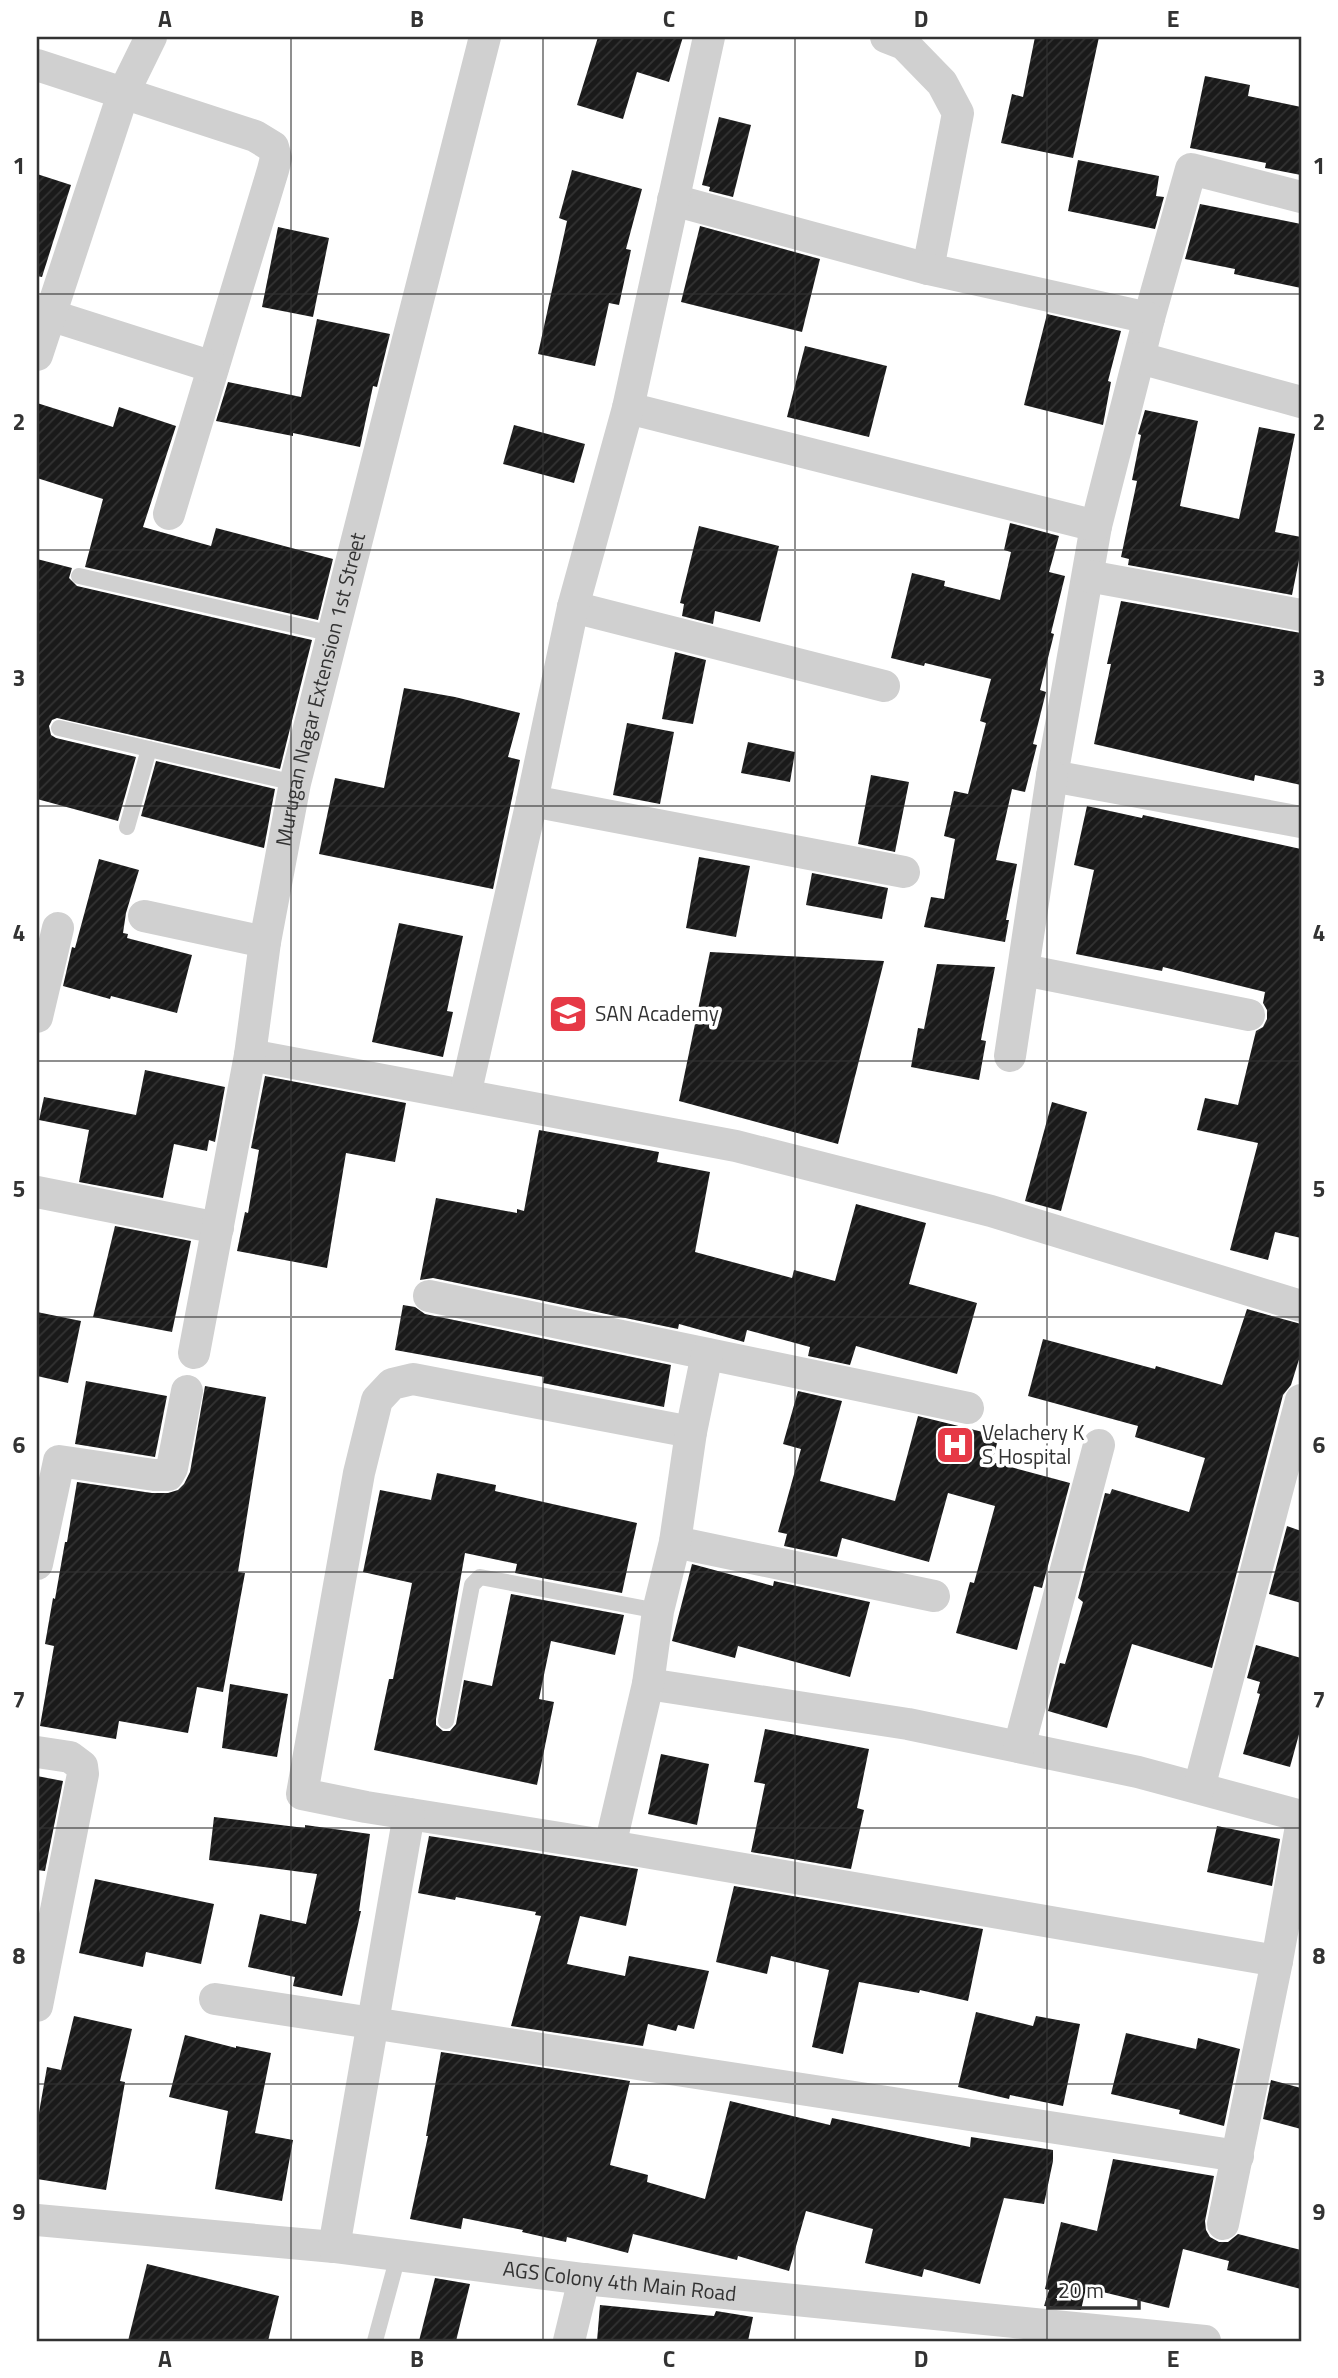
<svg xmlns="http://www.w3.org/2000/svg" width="1338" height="2378" viewBox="0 0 1338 2378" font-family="'Titillium Web',sans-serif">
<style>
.building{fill:url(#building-hatch)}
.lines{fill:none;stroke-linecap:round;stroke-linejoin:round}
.lane{stroke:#d0d0d0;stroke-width:16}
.street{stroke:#d0d0d0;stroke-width:32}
.grid{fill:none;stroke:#333;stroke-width:2;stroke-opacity:0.55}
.labels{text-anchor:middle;stroke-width:7;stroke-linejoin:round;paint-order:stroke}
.street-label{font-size:21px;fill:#333;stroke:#fff}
.poi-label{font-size:21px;fill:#333;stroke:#fff;text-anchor:start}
.neatline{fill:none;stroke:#333;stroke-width:2.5}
.grid-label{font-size:23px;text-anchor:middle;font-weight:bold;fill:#333}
</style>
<defs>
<pattern id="building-hatch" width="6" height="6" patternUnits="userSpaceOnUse" patternTransform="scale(1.75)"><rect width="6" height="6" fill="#1a1a1a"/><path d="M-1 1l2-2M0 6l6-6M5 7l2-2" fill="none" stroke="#333"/></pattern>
</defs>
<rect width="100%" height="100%" fill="#fff"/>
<g class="building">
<path d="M 598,37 L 683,37 L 669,82 L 637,72 L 623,119 L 577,105 Z"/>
<path d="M 1035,37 L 1099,37 L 1073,158 L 1001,143 L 1012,94 L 1023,97 Z"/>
<path d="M 1205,76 L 1250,85 L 1248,96 L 1301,107 L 1301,175 L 1265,168 L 1266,163 L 1190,148 Z"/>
<path d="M 719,117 L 751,125 L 733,197 L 709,191 L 710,187 L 702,185 Z"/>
<path d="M 1078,160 L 1159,176 L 1156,196 L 1164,197 L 1155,229 L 1068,211 Z"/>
<path d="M 572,170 L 642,189 L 626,249 L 631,250 L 619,305 L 609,303 L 595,366 L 538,354 L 567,221 L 559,218 Z"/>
<path d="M 37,174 L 71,185 L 42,277 L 37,276 Z"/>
<path d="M 1200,204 L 1301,224 L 1301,288 L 1234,274 L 1235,269 L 1185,259 Z"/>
<path d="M 700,226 L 820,259 L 802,332 L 681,302 Z"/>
<path d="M 278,227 L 329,238 L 313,317 L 262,307 Z"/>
<path d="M 1047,314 L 1121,331 L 1108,381 L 1111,382 L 1103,425 L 1024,405 Z"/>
<path d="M 317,319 L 390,334 L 377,387 L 373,386 L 360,447 L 293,433 L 293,436 L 216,421 L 228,382 L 301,397 Z"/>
<path d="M 805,346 L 887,366 L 869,437 L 787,417 Z"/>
<path d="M 37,403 L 113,427 L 119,407 L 176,426 L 143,527 L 211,546 L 216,528 L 333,559 L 318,620 L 85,567 L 103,499 L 37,478 Z"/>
<path d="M 1145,410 L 1198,421 L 1180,506 L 1239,519 L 1259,427 L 1295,434 L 1275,532 L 1301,537 L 1301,550 L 1292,595 L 1128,565 L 1129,559 L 1121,557 L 1137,481 L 1132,480 L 1141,435 L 1138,434 Z"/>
<path d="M 514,425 L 585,444 L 574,483 L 503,464 Z"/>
<path d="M 1010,523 L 1059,536 L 1049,572 L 1065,576 L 1051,633 L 1054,634 L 1040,690 L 1046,692 L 1033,744 L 1037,745 L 1025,792 L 1012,789 L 996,860 L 1017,864 L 1006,920 L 1009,920 L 1005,942 L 924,927 L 931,897 L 944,899 L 955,839 L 944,836 L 954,791 L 968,794 L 986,723 L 980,721 L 991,679 L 925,663 L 924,666 L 891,658 L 912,573 L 945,581 L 944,586 L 1000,600 L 1011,552 L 1004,550 Z"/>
<path d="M 699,526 L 779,546 L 760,622 L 715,611 L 713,624 L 682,616 L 684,604 L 680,603 Z"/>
<path d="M 37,559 L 72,568 L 69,578 L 77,586 L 312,640 L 280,769 L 57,718 L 52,720 L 49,726 L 51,735 L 56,738 L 136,757 L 118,821 L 37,799 Z"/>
<path d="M 1121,601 L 1301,633 L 1301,785 L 1255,775 L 1254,781 L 1094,744 L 1111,664 L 1107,664 Z"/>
<path d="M 675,652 L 706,660 L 693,724 L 662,719 Z"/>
<path d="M 404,688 L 455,697 L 520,713 L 508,757 L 520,760 L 493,889 L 319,854 L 335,778 L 384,788 Z"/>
<path d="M 627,723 L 674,732 L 660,804 L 613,795 Z"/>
<path d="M 748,742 L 795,752 L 790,782 L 741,773 Z"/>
<path d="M 156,761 L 275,789 L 264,848 L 141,816 Z"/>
<path d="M 871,775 L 909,782 L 895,852 L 858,844 Z"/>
<path d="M 1087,806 L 1142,818 L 1143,815 L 1301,849 L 1301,1238 L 1275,1232 L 1268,1260 L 1230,1250 L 1258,1143 L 1197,1130 L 1205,1098 L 1238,1105 L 1256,1031 L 1263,1027 L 1267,1019 L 1267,1010 L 1263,1003 L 1265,992 L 1163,967 L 1162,971 L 1076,954 L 1094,870 L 1074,865 Z"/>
<path d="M 699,857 L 750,866 L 736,937 L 686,928 Z"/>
<path d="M 99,859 L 139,870 L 126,913 L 123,933 L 128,934 L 127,938 L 192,955 L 177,1013 L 111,996 L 110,999 L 63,986 L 72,947 L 75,948 Z"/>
<path d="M 812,873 L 888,888 L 882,919 L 806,905 Z"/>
<path d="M 399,923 L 463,936 L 447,1011 L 453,1012 L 443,1057 L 372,1042 Z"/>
<path d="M 710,952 L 884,961 L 838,1144 L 679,1101 Z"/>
<path d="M 937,964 L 995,967 L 981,1040 L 986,1041 L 979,1080 L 911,1067 L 918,1028 L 924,1029 Z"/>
<path d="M 145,1070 L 225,1087 L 215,1142 L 209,1140 L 207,1151 L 174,1144 L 163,1198 L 79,1182 L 89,1130 L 39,1120 L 44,1097 L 136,1115 Z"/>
<path d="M 265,1076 L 406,1103 L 395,1162 L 346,1153 L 327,1268 L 237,1251 L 245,1212 L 248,1213 L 259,1150 L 251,1148 Z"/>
<path d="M 1052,1102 L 1087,1112 L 1061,1211 L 1025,1201 Z"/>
<path d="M 539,1130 L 659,1152 L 657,1162 L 710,1172 L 695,1252 L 792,1278 L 794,1270 L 835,1281 L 856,1204 L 926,1223 L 909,1284 L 977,1303 L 957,1374 L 856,1346 L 850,1365 L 808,1356 L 810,1347 L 747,1330 L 744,1342 L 679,1324 L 678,1329 L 433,1278 L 420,1280 L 436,1198 L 517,1213 L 517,1209 L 524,1211 Z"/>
<path d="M 115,1226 L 191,1241 L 172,1332 L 93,1317 Z"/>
<path d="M 403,1305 L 415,1307 L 425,1314 L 671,1365 L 664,1407 L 543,1383 L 544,1377 L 395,1350 Z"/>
<path d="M 1247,1309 L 1301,1324 L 1301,1353 L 1291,1385 L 1283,1395 L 1212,1668 L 1132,1644 L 1107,1728 L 1048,1711 L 1060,1663 L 1065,1664 L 1083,1602 L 1078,1598 L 1105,1493 L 1110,1494 L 1112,1489 L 1189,1512 L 1205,1458 L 1135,1437 L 1138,1426 L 1028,1396 L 1043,1339 L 1155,1369 L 1156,1366 L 1222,1385 Z"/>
<path d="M 37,1312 L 81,1321 L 68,1383 L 37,1376 Z"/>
<path d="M 86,1381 L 167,1396 L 155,1457 L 75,1444 Z"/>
<path d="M 205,1386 L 266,1397 L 238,1572 L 245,1573 L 223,1692 L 197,1687 L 188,1733 L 119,1721 L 116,1739 L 40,1726 L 54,1646 L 45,1644 L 53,1598 L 55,1599 L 65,1542 L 67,1542 L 77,1482 L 152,1493 L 168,1493 L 178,1490 L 184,1484 L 190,1472 Z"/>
<path d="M 798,1391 L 842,1401 L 820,1481 L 895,1501 L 918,1416 L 999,1436 L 992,1462 L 1070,1483 L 1042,1588 L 1034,1586 L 1017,1650 L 956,1633 L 970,1582 L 974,1583 L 995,1506 L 948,1493 L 929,1562 L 842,1538 L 837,1557 L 784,1546 L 787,1534 L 778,1532 L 801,1449 L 783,1444 Z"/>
<path d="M 437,1473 L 496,1485 L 495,1491 L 637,1523 L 622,1593 L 515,1573 L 517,1564 L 465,1553 L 436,1719 L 436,1725 L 443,1731 L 450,1731 L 456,1724 L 464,1680 L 492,1686 L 511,1594 L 624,1615 L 615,1655 L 551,1641 L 539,1699 L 554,1702 L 537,1785 L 374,1750 L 389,1679 L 393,1679 L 412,1583 L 363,1572 L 380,1490 L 431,1500 Z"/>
<path d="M 1287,1526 L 1301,1531 L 1301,1603 L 1269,1594 Z"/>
<path d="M 692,1564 L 773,1586 L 774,1581 L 870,1602 L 850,1677 L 738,1646 L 735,1658 L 672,1641 Z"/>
<path d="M 1256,1645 L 1301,1658 L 1301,1727 L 1290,1767 L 1243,1754 L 1260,1694 L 1257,1693 L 1260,1682 L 1247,1678 Z"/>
<path d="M 230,1684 L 288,1694 L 277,1757 L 222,1748 Z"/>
<path d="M 765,1729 L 869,1749 L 857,1808 L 864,1810 L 851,1869 L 751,1852 L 765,1784 L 754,1782 Z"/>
<path d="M 661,1754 L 709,1764 L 697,1825 L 648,1814 Z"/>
<path d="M 37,1776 L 63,1781 L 45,1871 L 37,1870 Z"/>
<path d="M 214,1817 L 305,1828 L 305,1825 L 370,1834 L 359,1911 L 361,1911 L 342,1996 L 293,1986 L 295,1977 L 248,1967 L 260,1914 L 306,1924 L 317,1874 L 209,1860 Z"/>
<path d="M 1217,1826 L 1280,1839 L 1272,1886 L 1207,1872 Z"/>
<path d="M 429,1836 L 638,1869 L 626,1926 L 580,1916 L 567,1964 L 625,1976 L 629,1956 L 709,1971 L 694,2029 L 678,2025 L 676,2031 L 648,2024 L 643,2046 L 511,2026 L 541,1916 L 535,1915 L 536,1912 L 456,1897 L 455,1900 L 418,1893 Z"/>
<path d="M 95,1879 L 214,1904 L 201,1964 L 146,1952 L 143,1967 L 79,1953 Z"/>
<path d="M 734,1886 L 983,1929 L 968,2001 L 920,1990 L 919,1993 L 859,1982 L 843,2054 L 812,2047 L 829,1970 L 771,1956 L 767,1974 L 716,1962 Z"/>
<path d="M 976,2012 L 1033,2026 L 1036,2016 L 1080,2024 L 1063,2106 L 1010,2095 L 1009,2099 L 958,2087 Z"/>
<path d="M 74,2016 L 132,2029 L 120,2081 L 125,2082 L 106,2190 L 37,2179 L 37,2124 L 47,2067 L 61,2070 Z"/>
<path d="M 1126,2033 L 1196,2049 L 1198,2038 L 1240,2049 L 1224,2126 L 1179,2114 L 1180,2110 L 1111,2094 Z"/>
<path d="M 185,2035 L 236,2048 L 236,2046 L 271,2053 L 255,2133 L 293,2140 L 282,2201 L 215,2189 L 228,2111 L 169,2097 Z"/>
<path d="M 441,2052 L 630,2081 L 610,2165 L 648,2175 L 647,2182 L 705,2199 L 730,2101 L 830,2125 L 832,2118 L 970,2147 L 971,2137 L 1053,2150 L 1053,2161 L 1044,2204 L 1004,2198 L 980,2284 L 924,2269 L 922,2277 L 865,2263 L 873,2229 L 806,2211 L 789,2271 L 738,2256 L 737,2260 L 633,2234 L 628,2253 L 567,2237 L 566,2242 L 522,2232 L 523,2230 L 463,2218 L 461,2229 L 410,2219 L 428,2136 L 426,2136 Z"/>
<path d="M 1271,2080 L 1301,2088 L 1301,2129 L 1263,2119 Z"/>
<path d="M 1113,2159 L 1214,2176 L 1205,2221 L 1206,2230 L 1210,2237 L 1219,2242 L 1228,2242 L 1238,2234 L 1301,2250 L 1301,2289 L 1227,2270 L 1229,2261 L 1183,2249 L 1169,2308 L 1086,2288 L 1081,2310 L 1044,2306 L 1049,2290 L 1045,2289 L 1061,2222 L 1097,2231 Z"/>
<path d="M 147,2264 L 279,2296 L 268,2341 L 128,2341 Z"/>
<path d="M 435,2278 L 470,2284 L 456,2341 L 419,2341 Z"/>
<path d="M 600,2305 L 714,2316 L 716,2311 L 753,2317 L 748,2341 L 597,2341 Z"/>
</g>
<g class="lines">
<g class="lane">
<path d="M 79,576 L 333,634"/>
<path d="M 59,728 L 295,783"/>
<path d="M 127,827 L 149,749"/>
<path d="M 446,1721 L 472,1585 L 480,1577 L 658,1611"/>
<path d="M 375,2341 L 398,2256"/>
</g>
<g class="street">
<path d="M 886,37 L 904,44 L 942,83 L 958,113 L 928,269"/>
<path d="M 37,65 L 255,136 L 273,147 L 276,158 L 273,170 L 169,514"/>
<path d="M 1301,197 L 1191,169 L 1149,318 L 1096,526 L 1052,776 L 1301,822"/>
<path d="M 673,200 L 928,269 L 1149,318"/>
<path d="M 37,311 L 213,367"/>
<path d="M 37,355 L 123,94 L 151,37"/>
<path d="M 1140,358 L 1301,402"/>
<path d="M 628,408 L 1096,526"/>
<path d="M 1088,576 L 1301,615"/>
<path d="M 573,607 L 884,686"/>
<path d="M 532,801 L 904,872"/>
<path d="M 144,916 L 265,942"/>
<path d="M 1024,970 L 1249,1015"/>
<path d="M 37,1017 L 58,928"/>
<path d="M 250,1055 L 736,1146 L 991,1211 L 1301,1306"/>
<path d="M 1010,1056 L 1052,776"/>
<path d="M 465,1095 L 532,801 L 573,607 L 628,408 L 709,37"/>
<path d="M 37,1192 L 218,1228"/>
<path d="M 429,1296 L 968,1408"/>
<path id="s1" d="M 194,1353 L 250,1055 L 265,942 L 295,783 L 485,37"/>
<path d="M 691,1432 L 413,1379 L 392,1384 L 377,1400 L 359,1473 L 302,1794 L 366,1807 L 610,1846 L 1277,1961"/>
<path d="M 675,1542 L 934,1596"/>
<path d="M 37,1564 L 59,1461 L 154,1475 L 168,1475 L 172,1468 L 187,1391"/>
<path d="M 648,1684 L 908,1724 L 1138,1772 L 1301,1816"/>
<path d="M 1019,1747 L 1099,1445"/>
<path d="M 37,1752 L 70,1757 L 82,1766 L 83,1774 L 37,2006"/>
<path d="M 1199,1788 L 1301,1400"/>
<path d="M 610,1846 L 648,1684 L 658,1611 L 675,1542 L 691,1432 L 707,1354"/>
<path d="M 215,1999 L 1238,2156"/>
<path id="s2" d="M 37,2220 L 334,2247 L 584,2279 L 1205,2341"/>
<path d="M 1223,2224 L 1277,1961 L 1301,1826"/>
<path d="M 334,2247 L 409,1814"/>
<path d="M 569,2341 L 584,2279"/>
</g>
</g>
<path class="grid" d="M 291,37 L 291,2341M 543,37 L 543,2341M 795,37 L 795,2341M 1047,37 L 1047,2341M 37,294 L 1301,294M 37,550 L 1301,550M 37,806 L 1301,806M 37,1061 L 1301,1061M 37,1317 L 1301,1317M 37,1572 L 1301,1572M 37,1828 L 1301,1828M 37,2084 L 1301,2084"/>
<defs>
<g id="school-square" transform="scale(2.0125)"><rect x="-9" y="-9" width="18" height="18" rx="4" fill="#e63946" stroke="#fff"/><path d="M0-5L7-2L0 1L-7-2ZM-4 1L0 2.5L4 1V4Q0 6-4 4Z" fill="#fff"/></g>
<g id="hospital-square" transform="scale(2.0125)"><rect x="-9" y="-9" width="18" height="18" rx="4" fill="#e63946" stroke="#fff"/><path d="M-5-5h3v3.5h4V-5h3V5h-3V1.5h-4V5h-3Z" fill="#fff"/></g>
</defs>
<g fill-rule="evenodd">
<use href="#school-square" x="568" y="1014"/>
<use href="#hospital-square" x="955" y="1445"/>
</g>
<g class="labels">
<g class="street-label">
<text dy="7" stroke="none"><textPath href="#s1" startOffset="676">Murugan Nagar Extension 1st Street</textPath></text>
<text dy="7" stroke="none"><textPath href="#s2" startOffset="586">AGS Colony 4th Main Road</textPath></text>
</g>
<g class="poi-label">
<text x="595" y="1021">SAN Academy</text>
<text x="982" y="1440">Velachery K<tspan x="982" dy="24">S Hospital</tspan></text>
</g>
</g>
<rect width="1338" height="2378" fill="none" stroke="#ffffff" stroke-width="77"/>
<path d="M1048 2298v10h91v-10" fill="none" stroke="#333333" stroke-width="3.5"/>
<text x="1058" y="2298" font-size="21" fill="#333333" stroke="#ffffff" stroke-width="5" paint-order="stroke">20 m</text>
<rect x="38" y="38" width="1262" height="2302" class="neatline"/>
<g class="grid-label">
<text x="165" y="27">A</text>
<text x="417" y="27">B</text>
<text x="669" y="27">C</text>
<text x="921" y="27">D</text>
<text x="1173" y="27">E</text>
<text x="19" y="174">1</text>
<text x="1319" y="174">1</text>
<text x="19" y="430">2</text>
<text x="1319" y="430">2</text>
<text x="19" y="686">3</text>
<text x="1319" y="686">3</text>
<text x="19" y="941">4</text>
<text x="1319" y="941">4</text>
<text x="19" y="1197">5</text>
<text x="1319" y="1197">5</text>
<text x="19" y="1453">6</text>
<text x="1319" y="1453">6</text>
<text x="19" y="1708">7</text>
<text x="1319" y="1708">7</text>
<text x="19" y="1964">8</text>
<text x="1319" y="1964">8</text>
<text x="19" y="2220">9</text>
<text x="1319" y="2220">9</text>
<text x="165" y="2367">A</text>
<text x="417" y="2367">B</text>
<text x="669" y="2367">C</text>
<text x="921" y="2367">D</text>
<text x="1173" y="2367">E</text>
</g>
</svg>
